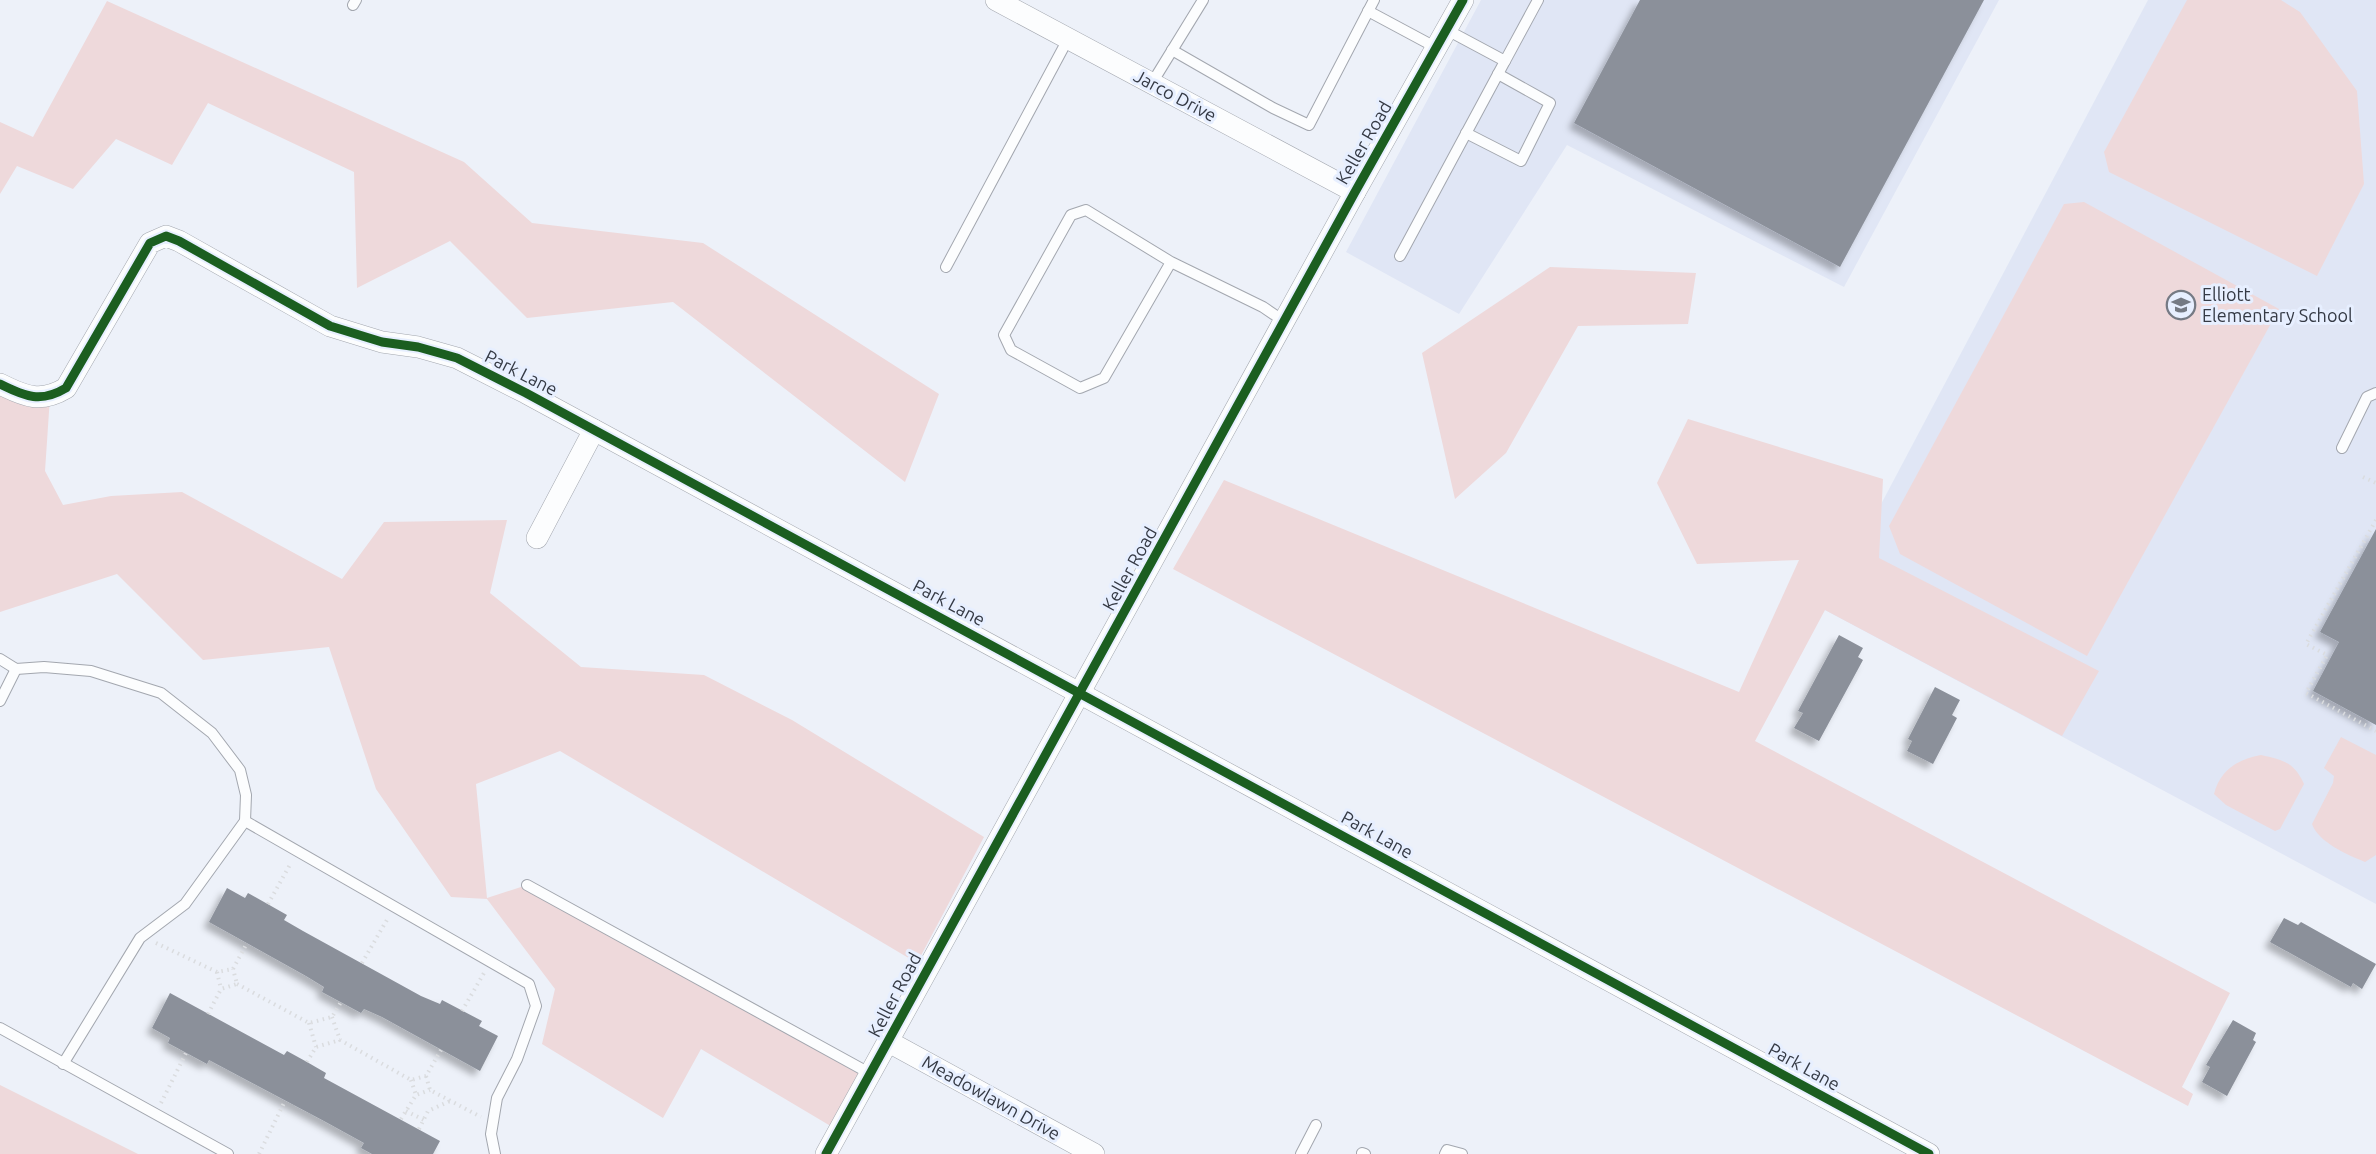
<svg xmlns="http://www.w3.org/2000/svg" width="2376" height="1154" viewBox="0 0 2376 1154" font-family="Ubuntu,sans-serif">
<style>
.built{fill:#e0e6f5}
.green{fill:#eed9db}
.building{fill:#8b909a;filter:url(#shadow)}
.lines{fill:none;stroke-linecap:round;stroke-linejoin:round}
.lane-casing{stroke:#a3a7af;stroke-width:12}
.street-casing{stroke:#a3a7af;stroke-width:22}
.path{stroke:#dadcdf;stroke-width:4;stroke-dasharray:1.5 4.5;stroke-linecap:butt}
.lane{stroke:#fcfdfe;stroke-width:10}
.street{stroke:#fcfdfe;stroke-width:21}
.cycleway-casing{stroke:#e7efff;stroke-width:13}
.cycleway{stroke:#1b5e20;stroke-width:9}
.labels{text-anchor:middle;stroke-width:6;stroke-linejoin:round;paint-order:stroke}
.street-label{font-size:18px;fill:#353a45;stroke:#e7efff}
.poi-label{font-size:18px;fill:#353a45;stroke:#e7efff;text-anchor:start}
</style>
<defs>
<filter id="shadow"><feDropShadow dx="-5.5" dy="5.5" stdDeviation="3" flood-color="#0004"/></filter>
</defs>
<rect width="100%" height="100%" fill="#edf1f9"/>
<g class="built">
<path d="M 1481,0 L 1999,0 L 1844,287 L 1567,145 L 1459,314 L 1346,252 Z"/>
<path d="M 2148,0 L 2376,0 L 2376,904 L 1825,610 Z"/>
</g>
<g class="green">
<path d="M 2187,0 L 2281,0 L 2300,12 L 2357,91 L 2364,184 L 2317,276 L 2109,172 L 2104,152 Z"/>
<path d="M 107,1 L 464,162 L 532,223 L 703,243 L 939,394 L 905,482 L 673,302 L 527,318 L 450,241 L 357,288 L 354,172 L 208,103 L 172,165 L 116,139 L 73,189 L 17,166 L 0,194 L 0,122 L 33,137 Z"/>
<path d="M 2084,202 L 2279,309 L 2087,656 L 1900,554 L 1889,526 L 2064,204 Z"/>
<path d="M 1550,267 L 1696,273 L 1688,324 L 1578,326 L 1506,453 L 1455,499 L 1422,353 Z"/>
<path d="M 0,384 L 50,397 L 45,471 L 63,505 L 111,496 L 182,492 L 342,579 L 384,522 L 507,520 L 490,593 L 581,667 L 704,675 L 792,720 L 984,837 L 917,963 L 560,751 L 476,784 L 487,898 L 527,885 L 871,1074 L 839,1131 L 701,1049 L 663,1118 L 542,1044 L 555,989 L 487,899 L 451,897 L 376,789 L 329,647 L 203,660 L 117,574 L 0,612 Z"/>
<path d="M 1688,419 L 1883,479 L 1879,558 L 2099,671 L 2062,736 L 1825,610 L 1755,741 L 2230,993 L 2182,1087 L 2193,1094 L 2188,1106 L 1173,569 L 1224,480 L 1739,692 L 1799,560 L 1697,564 L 1657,483 Z"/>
<path d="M 2341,737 L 2376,755 L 2376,855 L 2365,862 C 2348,855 2318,842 2312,824 L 2333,783 L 2334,776 L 2324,768 Z"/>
<path d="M 2261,755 C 2283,760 2294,762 2304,784 L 2280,829 L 2275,831 L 2226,805 L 2214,794 C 2220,770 2238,759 2261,755 Z"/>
<path d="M 0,1085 L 138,1154 L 0,1154 Z"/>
</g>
<g class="building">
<path d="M 1640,0 L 1984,0 L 1840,267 L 1574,123 Z"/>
<path d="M 2376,529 L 2376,725 L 2313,691 L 2339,642 L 2320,632 Z"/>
<path d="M 1839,635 L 1863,648 L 1858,657 L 1863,660 L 1819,741 L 1794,728 L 1803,713 L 1798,711 Z"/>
<path d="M 1935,687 L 1960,700 L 1952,715 L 1957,718 L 1933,764 L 1907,751 L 1912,741 L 1908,739 Z"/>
<path d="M 227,888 L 245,898 L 248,893 L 287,915 L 284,920 L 303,931 L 421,996 L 440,1004 L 442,1000 L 482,1021 L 479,1026 L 498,1036 L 480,1071 L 382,1017 L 364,1009 L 361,1013 L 322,992 L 324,987 L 306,976 L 209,922 Z"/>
<path d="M 2284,918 L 2298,925 L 2301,922 L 2376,964 L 2362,989 L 2353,983 L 2351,987 L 2270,942 Z"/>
<path d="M 170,993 L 284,1055 L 287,1051 L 307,1062 L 326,1073 L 324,1078 L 440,1141 L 433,1154 L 372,1154 L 361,1148 L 364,1143 L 324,1121 L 209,1060 L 207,1064 L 168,1043 L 170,1038 L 152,1028 Z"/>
<path d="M 2233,1020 L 2256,1033 L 2253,1040 L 2256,1042 L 2227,1096 L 2202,1082 L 2210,1067 L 2206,1065 Z"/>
</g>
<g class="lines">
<g class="lane-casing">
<g id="lane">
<path d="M 353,5 L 356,0"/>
<path d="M 1368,11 L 1437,48"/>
<path d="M 1447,30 L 1505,61 L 1538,0"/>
<path d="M 1172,50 L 1273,108 L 1309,125 L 1374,0"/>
<path d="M 1152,83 L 1203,0"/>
<path d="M 1466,133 L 1521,161 L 1550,103 L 1498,74"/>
<path d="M 1400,256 L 1505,61"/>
<path d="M 1171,262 L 1086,210 L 1071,215 L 1004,335 L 1011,350 L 1080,388 L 1104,378 L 1171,262 L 1263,307 L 1285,322"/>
<path d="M 946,267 L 1068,39"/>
<path d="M 2342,448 L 2367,397 L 2376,393"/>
<path d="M 0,659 L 16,669 L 44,667 L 91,671 L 161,693 L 212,733 L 240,770 L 246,795 L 245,821 L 185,904 L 140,938 L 63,1064"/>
<path d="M 0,701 L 16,669"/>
<path d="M 245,821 L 529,984 L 536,1006 L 517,1059 L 497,1098 L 491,1134 L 495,1154"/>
<path d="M 527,885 L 871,1074"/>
<path d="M 0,1028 L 228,1154"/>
<path d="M 1362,1153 L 1365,1154"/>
<path d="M 1301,1154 L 1316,1125"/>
<path d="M 1445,1154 L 1447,1150 L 1462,1154"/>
</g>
</g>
<g class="street-casing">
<g id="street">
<path d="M 996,0 L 1355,192"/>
<path d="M 0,384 C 26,397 41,403 66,388 L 150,243 L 166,236 L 179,241 L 330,326 L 382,342 L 418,347 L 457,358 L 526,393 L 1929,1154"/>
<path d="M 537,538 L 594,430"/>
<path d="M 889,1042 L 1094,1154"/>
<path d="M 826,1154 L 1355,192 L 1463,0"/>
</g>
</g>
<g class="path">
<path d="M 2363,477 L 2376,483"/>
<path d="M 2376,520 L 2306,644 L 2327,655 L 2306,693 L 2376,731"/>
<path d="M 268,904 L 291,863"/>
<path d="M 156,943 L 217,972 L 233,969 L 247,943"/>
<path d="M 362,963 L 388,918"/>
<path d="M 217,972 L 221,989"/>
<path d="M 237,984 L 309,1023 L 332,1017 L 341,1002"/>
<path d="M 462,1011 L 484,973"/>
<path d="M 208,1014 L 221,989 L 237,984 L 233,969"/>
<path d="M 332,1017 L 340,1040 L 411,1080 L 426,1076 L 441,1050"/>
<path d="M 309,1023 L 316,1047"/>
<path d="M 307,1062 L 316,1047 L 340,1040"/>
<path d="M 426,1076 L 430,1090 L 481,1117"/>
<path d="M 411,1080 L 416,1095"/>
<path d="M 161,1103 L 186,1053"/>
<path d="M 406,1111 L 424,1120"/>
<path d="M 401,1119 L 416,1095 L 430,1090"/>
<path d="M 419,1129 L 428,1111 L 450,1101"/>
<path d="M 259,1154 L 285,1101"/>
</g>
<use href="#lane" class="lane"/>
<use href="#street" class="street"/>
<g class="cycleway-casing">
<g id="cycleway">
<path d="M 0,384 C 26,397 41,403 66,388 L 150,243 L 166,236 L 179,241 L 330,326 L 382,342 L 418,347 L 457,358 L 526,393 L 1929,1154"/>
<path d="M 826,1154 L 1355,192 L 1463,0"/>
</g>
</g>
<use href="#cycleway" class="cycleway"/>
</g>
<defs>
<g id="school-ring" transform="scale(1.5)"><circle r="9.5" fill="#e7efff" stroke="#757a84" stroke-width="1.5"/><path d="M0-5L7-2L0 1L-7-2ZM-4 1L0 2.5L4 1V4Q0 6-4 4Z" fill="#757a84"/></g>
</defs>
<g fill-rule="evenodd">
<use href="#school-ring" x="2181" y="305"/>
</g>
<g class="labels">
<g class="street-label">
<text transform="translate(1175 96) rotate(28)" y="6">Jarco Drive</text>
<text transform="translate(1364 143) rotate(-60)" y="6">Keller Road</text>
<text transform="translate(521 373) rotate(27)" y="6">Park Lane</text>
<text transform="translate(1130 569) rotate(-61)" y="6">Keller Road</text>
<text transform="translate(949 603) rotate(28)" y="6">Park Lane</text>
<text transform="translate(1377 835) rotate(29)" y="6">Park Lane</text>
<text transform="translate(895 995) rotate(-62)" y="6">Keller Road</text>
<text transform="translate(1804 1067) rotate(29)" y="6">Park Lane</text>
<text transform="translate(991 1098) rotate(29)" y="6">Meadowlawn Drive</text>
</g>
<g class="poi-label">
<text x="2202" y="301">Elliott<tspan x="2202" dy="21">Elementary School</tspan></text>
</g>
</g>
</svg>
